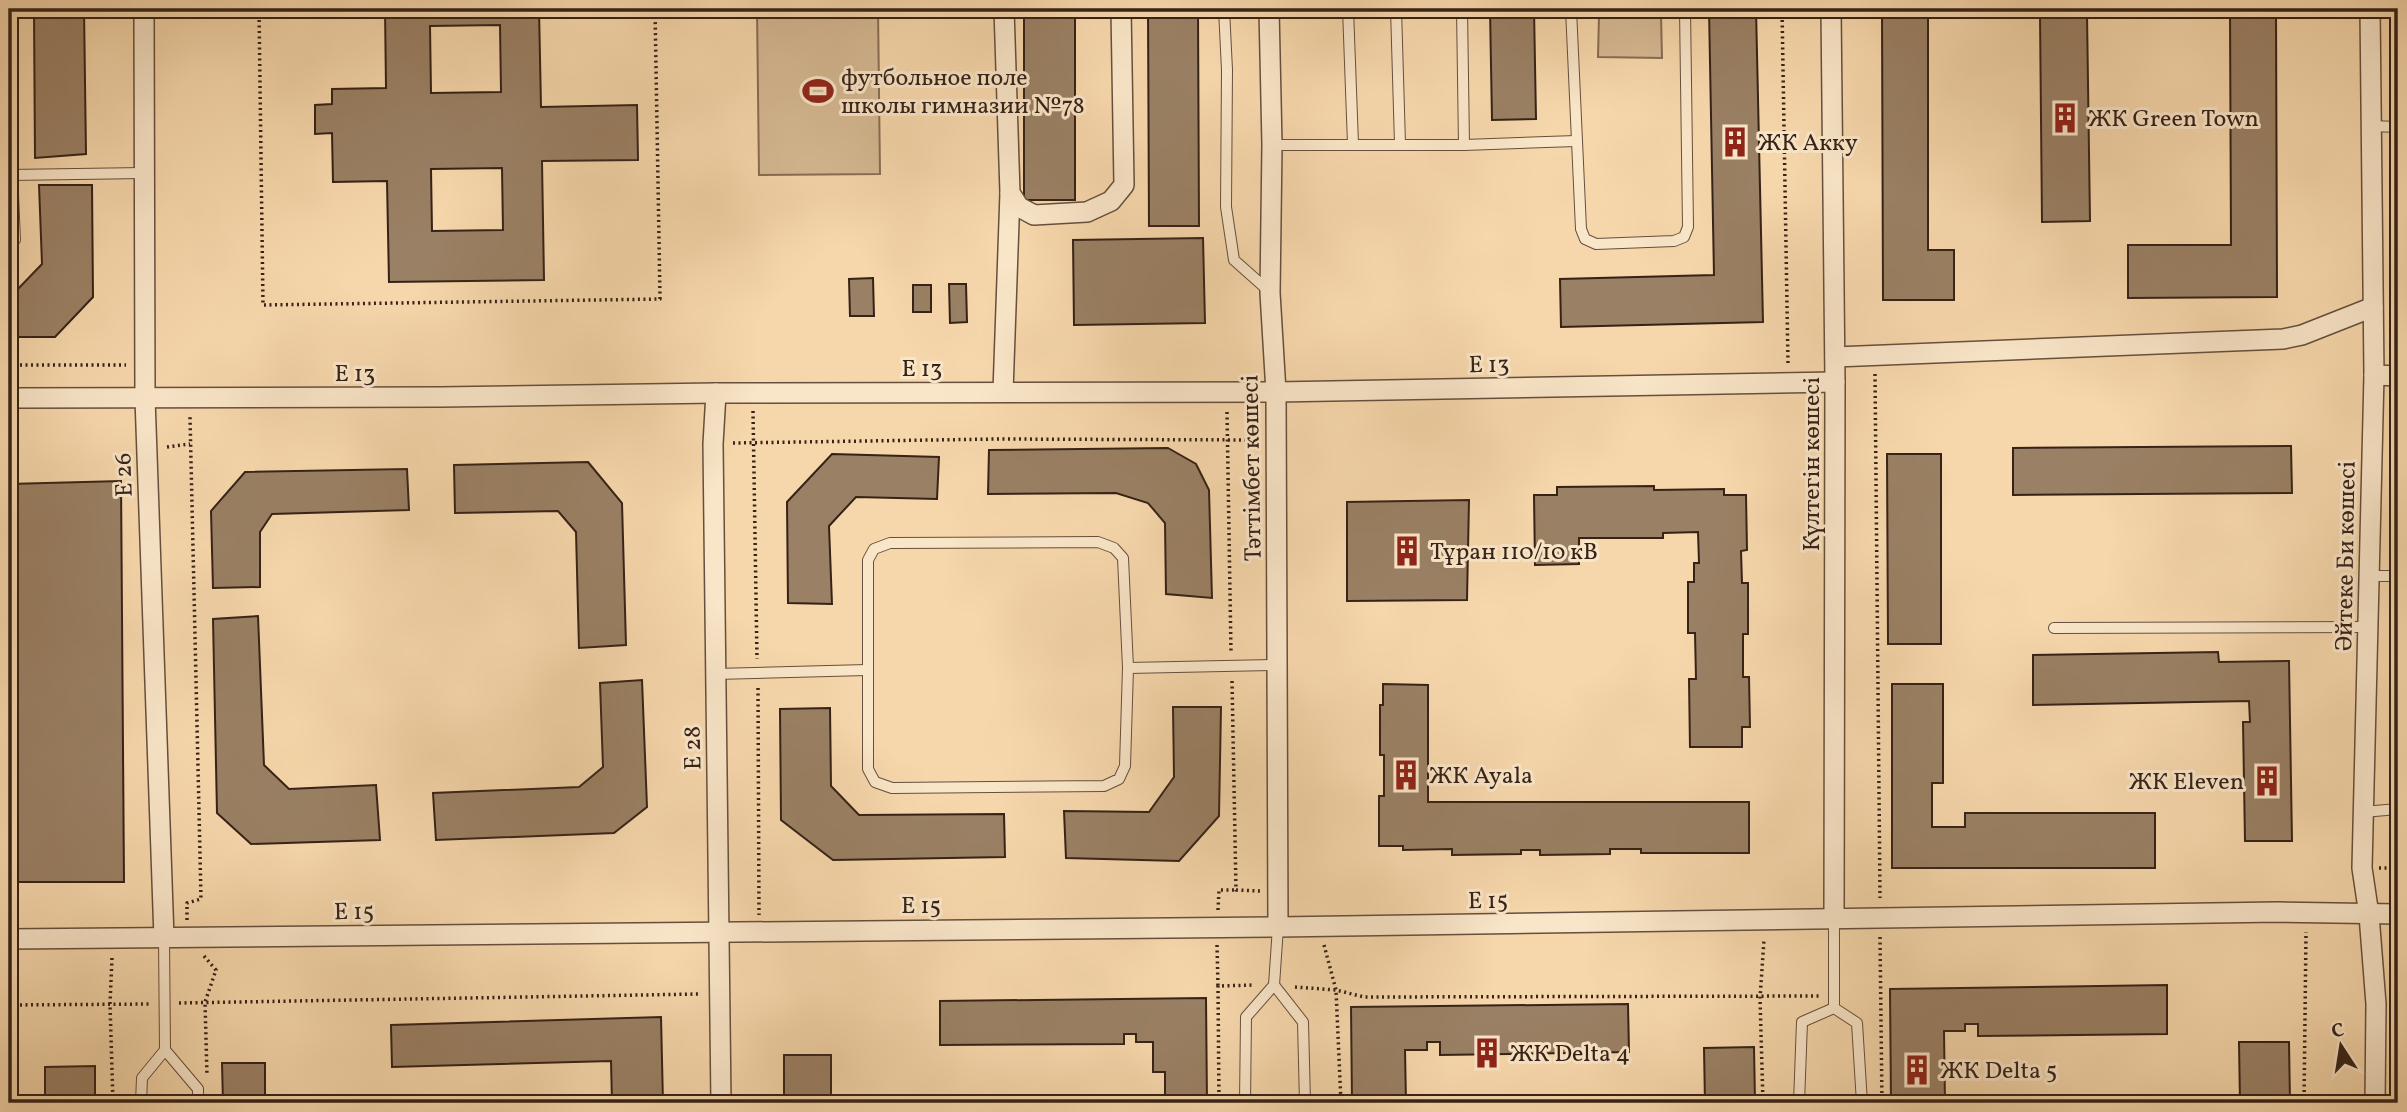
<svg xmlns="http://www.w3.org/2000/svg" width="2407" height="1112" viewBox="0 0 2407 1112" font-family="Vollkorn,serif">
<style>
.pitch{fill:#d5b892;stroke:#866d54;stroke-width:2}
.building{fill:#9a8064;stroke:#362217;stroke-width:2;fill-rule:evenodd}
.lines{fill:none;stroke-linecap:round;stroke-linejoin:round}
.service-casing{stroke:#664f3c;stroke-width:12}
.minor-casing{stroke:#664f3c;stroke-width:22}
.path{stroke:#362217;stroke-width:3.5;stroke-dasharray:2 3.5;stroke-linecap:butt}
.service{stroke:#f9e5c8;stroke-width:10}
.minor{stroke:#f9e5c8;stroke-width:19}
.labels{text-anchor:middle;stroke-width:6;stroke-linejoin:round;paint-order:stroke}
.poi-label{font-size:24px;fill:#362217;stroke:#f9e5c8;text-anchor:start}
.street-label{font-size:24px;fill:#362217;stroke:#f9e5c8}
</style>
<rect width="100%" height="100%" fill="#f6d7ab"/>
<filter id="stains"><feTurbulence type="fractalNoise" baseFrequency=".00286" numOctaves="4"/><feColorMatrix values="0 0 0 0 .2 0 0 0 0 .09 0 0 0 0 .02 0 0 0 .5 -.17"/></filter>
<radialGradient id="worn" r=".72"><stop offset=".6" stop-color="#630" stop-opacity="0"/><stop offset="1" stop-color="#630" stop-opacity=".3"/></radialGradient>
<g class="pitch">
<path d="M 757,9 L 878,9 L 880,174 L 759,175 Z"/>
<path d="M 1599,15 L 1661,15 L 1662,58 L 1598,57 Z"/>
</g>
<g class="building">
<path d="M 32,9 L 84,9 L 86,154 L 35,158 L 34,11 Z"/>
<path d="M 385,9 L 539,9 L 541,107 L 637,105 L 638,160 L 542,161 L 544,280 L 389,282 L 387,181 L 333,182 L 332,133 L 315,134 L 315,105 L 332,104 L 332,89 L 386,88 ZM 500,25 L 501,92 L 431,93 L 430,26 ZM 502,168 L 503,230 L 432,231 L 431,169 Z"/>
<rect x="1024" y="9" width="51" height="191"/>
<path d="M 1148,9 L 1198,9 L 1199,226 L 1149,226 Z"/>
<path d="M 1490,9 L 1534,9 L 1536,119 L 1492,120 Z"/>
<path d="M 1709,9 L 1756,9 L 1763,322 L 1561,327 L 1560,279 L 1714,275 Z"/>
<path d="M 1882,9 L 1928,9 L 1928,250 L 1954,250 L 1954,300 L 1883,300 Z"/>
<path d="M 2230,9 L 2276,9 L 2277,297 L 2128,298 L 2128,245 L 2231,245 Z"/>
<path d="M 2087,14 L 2090,221 L 2042,222 L 2040,15 Z"/>
<path d="M 39,185 L 92,185 L 93,297 L 55,337 L 9,337 L 9,290 L 17,290 L 42,264 Z"/>
<path d="M 1203,238 L 1205,323 L 1074,325 L 1073,240 Z"/>
<path d="M 873,278 L 874,316 L 850,316 L 849,279 Z"/>
<path d="M 949,284 L 966,284 L 967,322 L 950,323 Z"/>
<rect x="913" y="285" width="18" height="27"/>
<path d="M 2291,446 L 2292,493 L 2013,495 L 2013,448 Z"/>
<path d="M 1168,448 L 1196,464 L 1209,490 L 1212,598 L 1166,594 L 1165,523 L 1148,503 L 1116,493 L 988,494 L 989,450 Z"/>
<path d="M 832,454 L 939,457 L 937,499 L 856,497 L 829,526 L 832,604 L 788,603 L 787,502 Z"/>
<path d="M 1887,454 L 1941,454 L 1941,644 L 1888,644 Z"/>
<path d="M 588,462 L 622,503 L 626,645 L 579,648 L 576,532 L 558,511 L 455,513 L 454,465 Z"/>
<path d="M 407,469 L 409,510 L 272,514 L 260,532 L 260,587 L 213,588 L 211,511 L 245,472 Z"/>
<path d="M 121,481 L 124,882 L 9,882 L 9,484 Z"/>
<path d="M 1654,486 L 1654,490 L 1724,489 L 1724,495 L 1746,495 L 1747,550 L 1741,551 L 1742,583 L 1748,583 L 1748,634 L 1743,634 L 1743,677 L 1749,677 L 1750,727 L 1742,727 L 1742,747 L 1690,747 L 1689,679 L 1696,679 L 1695,633 L 1688,633 L 1688,582 L 1694,582 L 1694,563 L 1699,563 L 1698,532 L 1663,533 L 1663,538 L 1579,538 L 1579,564 L 1535,565 L 1534,495 L 1557,495 L 1557,487 Z"/>
<path d="M 1469,500 L 1467,600 L 1347,601 L 1347,502 Z"/>
<path d="M 258,616 L 264,765 L 289,789 L 376,785 L 380,840 L 251,844 L 217,813 L 213,619 Z"/>
<path d="M 2218,652 L 2219,662 L 2289,661 L 2292,841 L 2245,841 L 2243,722 L 2250,722 L 2249,701 L 2033,705 L 2033,655 Z"/>
<path d="M 642,680 L 647,807 L 614,833 L 436,840 L 433,793 L 579,787 L 603,767 L 600,683 Z"/>
<path d="M 1383,684 L 1428,685 L 1428,802 L 1749,802 L 1749,853 L 1641,853 L 1641,849 L 1610,849 L 1610,854 L 1540,855 L 1540,850 L 1521,850 L 1521,854 L 1452,855 L 1452,849 L 1403,850 L 1403,846 L 1379,846 L 1379,796 L 1384,796 L 1384,755 L 1380,755 L 1380,705 L 1383,705 Z"/>
<path d="M 1892,684 L 1943,684 L 1943,783 L 1932,783 L 1932,827 L 1965,827 L 1965,813 L 2155,813 L 2155,868 L 1892,868 Z"/>
<path d="M 1173,707 L 1221,707 L 1219,816 L 1179,861 L 1066,858 L 1064,811 L 1149,812 L 1174,777 Z"/>
<path d="M 830,708 L 831,786 L 859,815 L 1004,814 L 1005,857 L 833,860 L 781,820 L 780,709 Z"/>
<path d="M 2167,985 L 2167,1034 L 1978,1036 L 1978,1024 L 1965,1024 L 1965,1031 L 1944,1031 L 1945,1103 L 1891,1103 L 1890,989 Z"/>
<path d="M 1206,998 L 1207,1103 L 1165,1103 L 1165,1072 L 1153,1072 L 1153,1042 L 1136,1042 L 1136,1034 L 1124,1034 L 1124,1044 L 940,1045 L 940,1001 Z"/>
<path d="M 1628,1004 L 1629,1052 L 1440,1055 L 1440,1042 L 1427,1042 L 1427,1050 L 1405,1050 L 1406,1103 L 1352,1103 L 1351,1007 Z"/>
<path d="M 661,1017 L 663,1103 L 612,1103 L 611,1061 L 392,1067 L 391,1025 Z"/>
<path d="M 2239,1042 L 2289,1042 L 2290,1103 L 2240,1103 Z"/>
<path d="M 1754,1047 L 1755,1103 L 1705,1103 L 1704,1048 Z"/>
<rect x="784" y="1055" width="47" height="48"/>
<path d="M 222,1063 L 265,1063 L 265,1103 L 223,1103 Z"/>
<path d="M 95,1066 L 95,1103 L 45,1103 L 45,1067 Z"/>
</g>
<g class="lines">
<g class="service-casing">
<g id="service">
<path d="M 1224,9 L 1227,70 L 1226,207 L 1234,260 L 1270,292"/>
<path d="M 1348,9 L 1353,144"/>
<path d="M 1396,9 L 1400,144"/>
<path d="M 1462,9 L 1464,145"/>
<path d="M 1571,9 L 1581,229 L 1585,239 L 1596,244 L 1674,241 L 1684,237 L 1688,227 L 1685,9"/>
<path d="M 2371,126 L 2398,127"/>
<path d="M 1272,145 L 1464,145 L 1576,141"/>
<path d="M 9,175 L 144,173"/>
<path d="M 9,195 L 13,195 L 15,240 L 9,245"/>
<path d="M 1098,542 L 1114,548 L 1123,558 L 1128,668 L 1125,766 L 1119,779 L 1104,786 L 892,788 L 875,782 L 868,769 L 868,560 L 874,549 L 890,543 Z"/>
<path d="M 2369,576 L 2398,576"/>
<path d="M 2054,628 L 2368,627"/>
<path d="M 1128,668 L 1277,665"/>
<path d="M 715,674 L 867,670"/>
<path d="M 2363,812 L 2398,809"/>
<path d="M 1274,985 L 1303,1022 L 1305,1103"/>
<path d="M 1834,1008 L 1857,1023 L 1862,1103"/>
<path d="M 1834,1008 L 1834,919"/>
<path d="M 165,1050 L 198,1089 L 198,1103"/>
<path d="M 141,1103 L 142,1078 L 165,1050 L 164,938"/>
<path d="M 1245,1103 L 1246,1017 L 1274,985 L 1278,927"/>
<path d="M 1799,1103 L 1802,1022 L 1834,1008"/>
</g>
</g>
<g class="minor-casing">
<g id="minor">
<path d="M 144,9 L 145,398 L 164,938"/>
<path d="M 1004,9 L 1010,193 L 1019,207 L 1034,215 L 1087,212 L 1111,201 L 1124,185 L 1121,9"/>
<path d="M 1269,9 L 1272,145 L 1270,293 L 1276,392 L 1278,927"/>
<path d="M 1831,9 L 1835,382 L 1834,919"/>
<path d="M 2370,9 L 2374,375 L 2362,868 L 2369,915 L 2376,1004 L 2375,1103"/>
<path d="M 1835,357 L 2283,339 L 2302,335 L 2373,307"/>
<path d="M 2374,375 L 2398,376"/>
<path d="M 1003,392 L 1010,193"/>
<path d="M 716,393 L 713,444 L 721,1103"/>
<path d="M 9,398 L 441,397 L 716,393 L 1276,392 L 1835,382"/>
<path d="M 9,939 L 1278,927 L 2278,912 L 2398,914"/>
</g>
</g>
<g class="path">
<path d="M 259,9 L 263,305 L 660,299 L 655,9"/>
<path d="M 1782,9 L 1788,364"/>
<path d="M 9,365 L 126,365"/>
<path d="M 1875,374 L 1880,898"/>
<path d="M 753,411 L 757,659"/>
<path d="M 1227,412 L 1231,653"/>
<path d="M 733,443 L 999,439 L 1257,440"/>
<path d="M 167,447 L 190,444"/>
<path d="M 1232,681 L 1236,890 L 1261,891"/>
<path d="M 758,688 L 759,915"/>
<path d="M 2379,868 L 2398,868"/>
<path d="M 1218,910 L 1219,890 L 1236,890"/>
<path d="M 187,920 L 187,903 L 201,899 L 190,417"/>
<path d="M 1880,937 L 1882,1103"/>
<path d="M 1217,945 L 1218,986"/>
<path d="M 1324,945 L 1336,990 L 1341,1103"/>
<path d="M 204,956 L 216,970 L 205,1002 L 207,1076"/>
<path d="M 112,958 L 110,1004 L 113,1103"/>
<path d="M 1295,987 L 1336,990 L 1364,997 L 1821,996"/>
<path d="M 179,1003 L 699,994"/>
<path d="M 9,1005 L 150,1004"/>
<path d="M 1219,1103 L 1218,986 L 1255,985"/>
<path d="M 1763,1103 L 1760,998 L 1764,940"/>
<path d="M 2304,1103 L 2306,932"/>
</g>
<use href="#service" class="service"/>
<use href="#minor" class="minor"/>
</g>
<defs>
<g id="stadium-bare" transform="scale(2.415)"><path d="M0-5a6.5 5 0 1 0 0 10a6.5 5 0 1 0 0-10ZM-3.5-1.8h7v3.6h-7Z" fill="#8f2418" stroke="#f9e5c8" stroke-width="2.5" paint-order="stroke"/></g>
<g id="building-bare" transform="scale(2.415)"><path d="M-4-6H4V6H1V3H-1V6H-4ZM-2.5-4.3h1.7v1.8h-1.7ZM.8-4.3h1.7v1.8H.8ZM-2.5-1h1.7V.8h-1.7ZM.8-1h1.7V.8H.8Z" fill="#8f2418" stroke="#f9e5c8" stroke-width="2.5" paint-order="stroke"/></g>
</defs>
<g fill-rule="evenodd">
<use href="#stadium-bare" x="818" y="91"/>
<use href="#building-bare" x="2065" y="118"/>
<use href="#building-bare" x="1735" y="142"/>
<use href="#building-bare" x="1407" y="551"/>
<use href="#building-bare" x="1406" y="775"/>
<use href="#building-bare" x="2267" y="781"/>
<use href="#building-bare" x="1487" y="1053"/>
<use href="#building-bare" x="1917" y="1070"/>
</g>
<g class="labels">
<g class="poi-label">
<text x="841" y="85">футбольное поле<tspan x="841" dy="28">школы гимназии №78</tspan></text>
<text x="2088" y="126">ЖК Green Town</text>
<text x="1758" y="150">ЖК Акку</text>
<text x="1430" y="559">Тұран 110/10 кВ</text>
<text x="1429" y="783">ЖК Ayala</text>
<text x="2244" y="789" text-anchor="end">ЖК Eleven</text>
<text x="1510" y="1061">ЖК Delta 4</text>
<text x="1940" y="1078">ЖК Delta 5</text>
</g>
<g class="street-label">
<text transform="translate(1489 364) rotate(-1)" y="8">E 13</text>
<text x="922" y="376">E 13</text>
<text x="355" y="381">E 13</text>
<text transform="translate(1811 464) rotate(-90)" y="8">Күлтегін көшесі</text>
<text transform="translate(1251 468) rotate(-91)" y="8">Тәттімбет көшесі</text>
<text transform="translate(123 475) rotate(-92)" y="8">E 26</text>
<text transform="translate(2345 556) rotate(-89)" y="8">Әйтеке Би көшесі</text>
<text transform="translate(692 748) rotate(-91)" y="8">E 28</text>
<text transform="translate(1488 900) rotate(-1)" y="8">E 15</text>
<text x="921" y="913">E 15</text>
<text transform="translate(354 911) rotate(-1)" y="8">E 15</text>
</g>
</g>
<rect width="2407" height="1112" fill="none" stroke="#f6d7ab" stroke-width="35"/>
<rect x="10" y="10" width="2386" height="1091" fill="none" stroke="#362217" stroke-width="3.5"/>
<rect x="18" y="18" width="2372" height="1077" fill="none" stroke="#362217" stroke-width="2"/>
<g transform="translate(2341 1046) rotate(348)" stroke="#f9e5c8" stroke-width="5" paint-order="stroke">
<path d="M0-5L12 26L0 18L-12 26Z" fill="#362217"/>
<text y="-10" font-size="19" font-weight="bold" text-anchor="middle" fill="#362217">С</text>
</g>
<rect width="100%" height="100%" filter="url(#stains)"/>
<rect width="100%" height="100%" fill="url(#worn)"/>
</svg>
